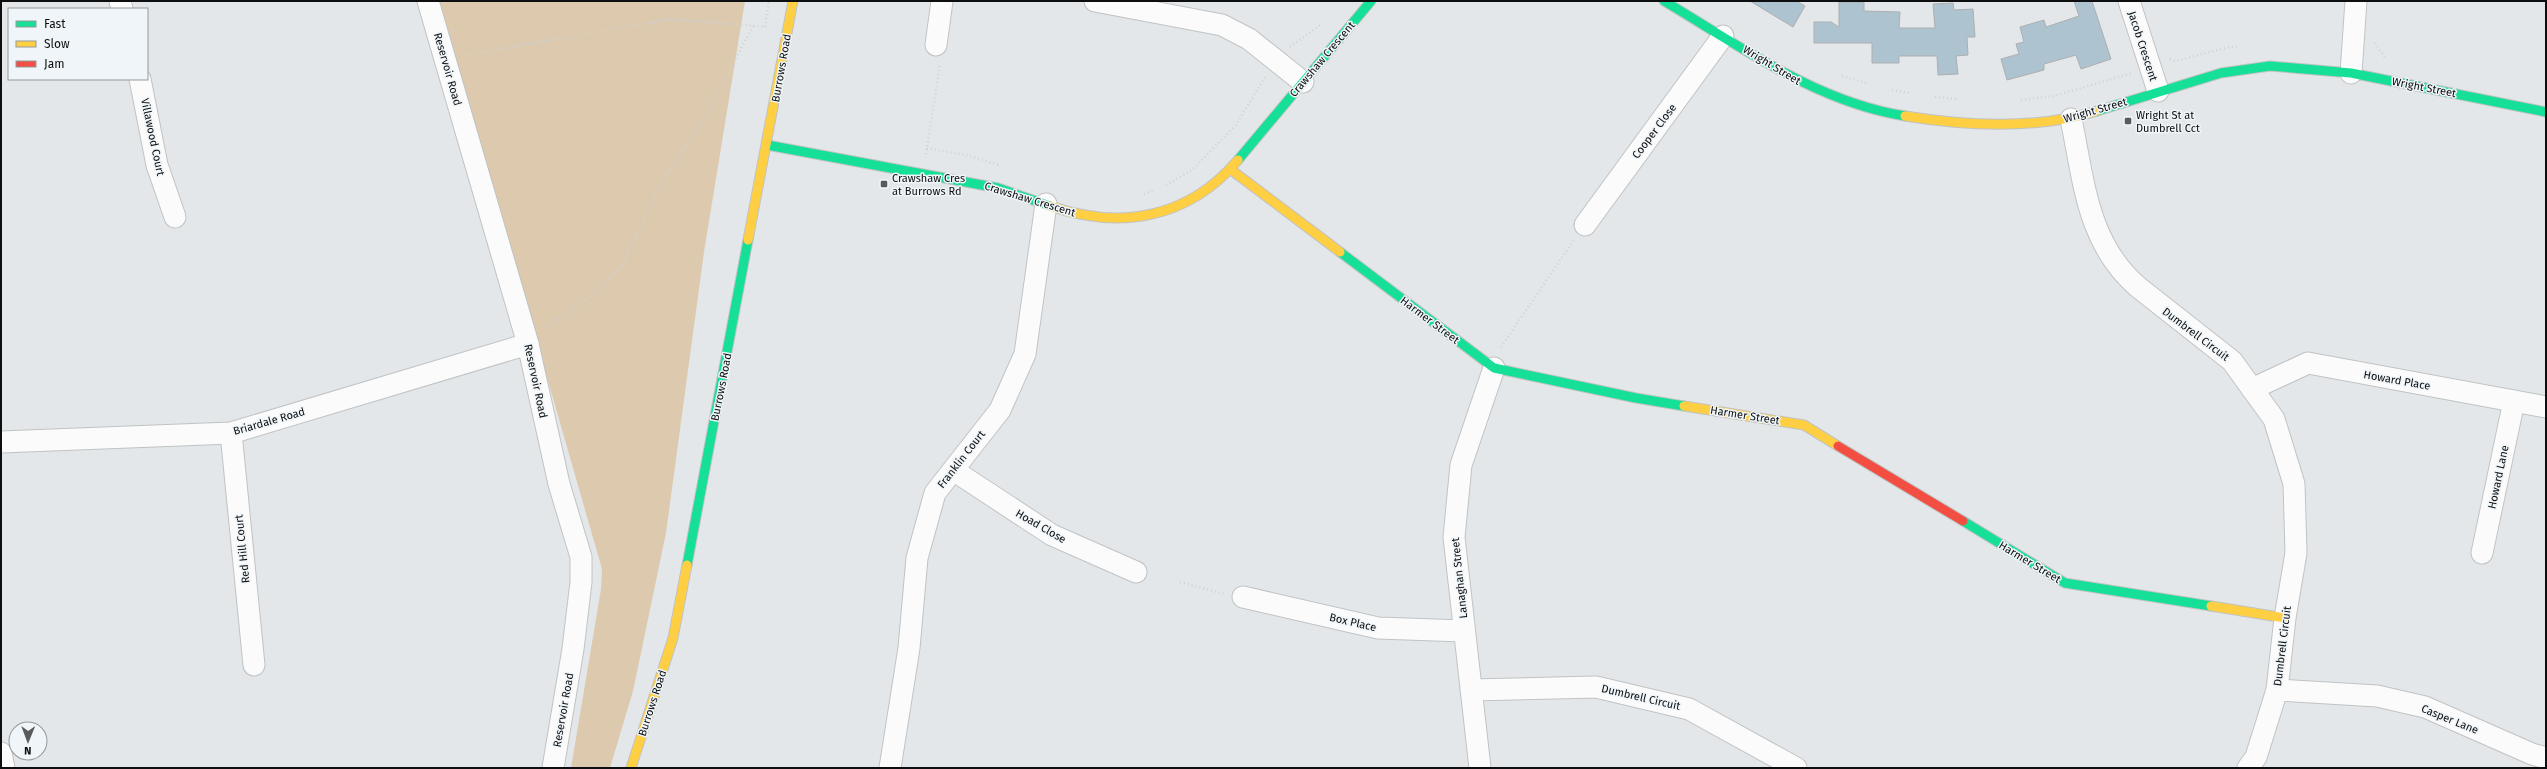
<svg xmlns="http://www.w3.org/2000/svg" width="2547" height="769" viewBox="0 0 2547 769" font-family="'Fira Sans',sans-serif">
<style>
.green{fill:#ddc9ae}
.building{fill:#adc3cf;stroke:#adafb0}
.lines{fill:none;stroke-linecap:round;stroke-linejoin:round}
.street-casing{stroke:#c0c3c4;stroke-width:23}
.fast-casing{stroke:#c0c3c4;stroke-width:11}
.slow-casing{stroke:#c0c3c4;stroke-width:11}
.jam-casing{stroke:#c0c3c4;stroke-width:11}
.path{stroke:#d1d2d2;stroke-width:2.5;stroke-dasharray:1 3;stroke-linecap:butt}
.street{stroke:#fbfbfc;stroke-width:21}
.fast{stroke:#16e098;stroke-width:9}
.slow{stroke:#ffcf43;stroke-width:9}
.jam{stroke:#f24e42;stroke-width:9}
.poi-dot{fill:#585a5c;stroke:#eff5f8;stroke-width:1.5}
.labels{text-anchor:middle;stroke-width:3;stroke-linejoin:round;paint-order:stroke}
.street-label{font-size:11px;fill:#0d0e10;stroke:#eff5f8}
.poi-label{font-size:11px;fill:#0d0e10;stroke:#eff5f8;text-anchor:start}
</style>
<rect width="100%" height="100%" fill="#e4e7e9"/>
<path class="green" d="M 439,1 L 745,1 L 704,252 L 666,533 L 633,691 L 610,768 L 571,768 L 601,589 L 602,569 Z"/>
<g class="building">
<path d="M 1750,1 L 1796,1 L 1805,6 L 1793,27 Z"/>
<path d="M 2074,1 L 2092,1 L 2111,59 L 2081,69 L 2076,55 L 2044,64 L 2044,70 L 2007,80 L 2001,59 L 2019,54 L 2016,44 L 2024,42 L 2020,27 L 2044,20 L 2046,27 L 2079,16 Z"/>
<path d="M 1839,2 L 1864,2 L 1864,11 L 1900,12 L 1899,28 L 1935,28 L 1933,4 L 1953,3 L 1954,10 L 1973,9 L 1975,37 L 1967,37 L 1968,55 L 1956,56 L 1958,74 L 1938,75 L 1937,56 L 1899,56 L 1899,63 L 1872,63 L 1872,43 L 1814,43 L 1814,22 L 1831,22 L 1839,27 Z"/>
</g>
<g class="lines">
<g class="street-casing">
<g id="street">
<path d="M 120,1 L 122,9"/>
<path d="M 428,1 L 528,344 L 559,484 L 581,557 L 581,582 L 573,649 L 553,768"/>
<path d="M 1095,1 L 1222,25 L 1249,39 L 1303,82"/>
<path d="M 2129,1 L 2158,91"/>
<path d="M 936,45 L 942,1"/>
<path d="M 2351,73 L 2356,1"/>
<path d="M 140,79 L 157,165 L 175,217"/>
<path d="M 2071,119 C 2084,181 2087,243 2138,287 L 2232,361 L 2274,419 L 2294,484 L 2296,553 L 2285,618 L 2277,690 L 2256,757 L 2248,768"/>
<path d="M 1585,225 L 1723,36"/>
<path d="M 2252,389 L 2308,363 L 2546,407"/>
<path d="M 231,433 L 254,665"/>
<path d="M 1,442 L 231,433 L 528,344"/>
<path d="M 953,470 L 1052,535 L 1136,572"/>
<path d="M 2482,553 L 2514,401"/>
<path d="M 1243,597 L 1378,628 L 1464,631"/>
<path d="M 1471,690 L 1596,687 L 1689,709 L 1796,768"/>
<path d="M 2277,690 L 2377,696 L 2425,707 L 2532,754 L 2546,758"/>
<path d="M 1,753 L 4,768"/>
<path d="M 890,768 L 909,648 L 917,558 L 935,493 L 1000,410 L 1025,354 L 1046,204"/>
<path d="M 1480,768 L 1454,537 L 1461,465 L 1494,368"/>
</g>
</g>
<g class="fast-casing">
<g id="fast">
<path d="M 1664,1 C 1740,46 1816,102 1905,116"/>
<path d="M 2097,111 L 2221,73 L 2270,66 L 2351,73 L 2546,112"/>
<path d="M 767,145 L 998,188 L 1050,206"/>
<path d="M 1238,160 L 1371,1"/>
<path d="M 1340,252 L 1494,368 L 1636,398 L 1684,406"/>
<path d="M 1963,521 L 2065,583 L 2211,606"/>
<path d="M 687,565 L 748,240"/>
</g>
</g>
<g class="slow-casing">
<g id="slow">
<path d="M 1905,116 C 1967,126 2036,130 2097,111"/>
<path d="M 1230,169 L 1340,252"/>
<path d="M 1050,206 C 1120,230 1188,219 1238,160"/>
<path d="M 748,240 L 793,1"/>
<path d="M 1684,406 L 1804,425 L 1838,446"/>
<path d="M 2211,606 L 2285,618"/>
<path d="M 631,768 L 673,638 L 687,565"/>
</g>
</g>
<g class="jam-casing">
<path id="jam" d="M 1838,446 L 1963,521"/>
</g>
<g class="path">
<path d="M 765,27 L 769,1"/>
<path d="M 2375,43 L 2386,59"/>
<path d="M 1290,47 L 1322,24"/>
<path d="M 465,55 L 672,19 L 767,27"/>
<path d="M 2170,59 L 2175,61 L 2229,47 L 2239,47"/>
<path d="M 1842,76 L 1866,83"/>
<path d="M 1892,90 L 1910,93"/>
<path d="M 1935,97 L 1956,99"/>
<path d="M 2021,100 L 2054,96 L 2132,73"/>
<path d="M 927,148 L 970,156 L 998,165"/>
<path d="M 926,154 L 940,64"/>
<path d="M 1166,185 L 1192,170 L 1236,125 L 1265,77"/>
<path d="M 1144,194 L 1155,190"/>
<path d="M 545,328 L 594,294 L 623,264 L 658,189 L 702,122 L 753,26"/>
<path d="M 1501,347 L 1574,240"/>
<path d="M 1180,582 L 1224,594"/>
</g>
<use href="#street" class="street"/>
<use href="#fast" class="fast"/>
<use href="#slow" class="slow"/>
<use href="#jam" class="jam"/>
</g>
<g class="poi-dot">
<rect x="2124" y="117" width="8" height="8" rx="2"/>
<rect x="880" y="180" width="8" height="8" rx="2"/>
</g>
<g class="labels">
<g class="street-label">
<text transform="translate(2143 46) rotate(72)" y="4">Jacob Crescent</text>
<text transform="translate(1322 59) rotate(-50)" y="4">Crawshaw Crescent</text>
<text transform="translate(1772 65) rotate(31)" y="4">Wright Street</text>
<text transform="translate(781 68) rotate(-80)" y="4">Burrows Road</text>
<text transform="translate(448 69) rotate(74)" y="4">Reservoir Road</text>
<text transform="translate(2424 87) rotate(11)" y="4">Wright Street</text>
<text transform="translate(2095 110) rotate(-16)" y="4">Wright Street</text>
<text transform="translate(1654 131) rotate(-53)" y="4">Cooper Close</text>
<text transform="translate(153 137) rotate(78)" y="4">Villawood Court</text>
<text transform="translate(1030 199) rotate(17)" y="4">Crawshaw Crescent</text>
<text transform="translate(1430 320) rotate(37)" y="4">Harmer Street</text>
<text transform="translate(2196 334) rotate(37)" y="4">Dumbrell Circuit</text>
<text transform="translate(2397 380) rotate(10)" y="4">Howard Place</text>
<text transform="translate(536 381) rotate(78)" y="4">Reservoir Road</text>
<text transform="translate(721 387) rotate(-79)" y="4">Burrows Road</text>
<text transform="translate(1745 415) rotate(9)" y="4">Harmer Street</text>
<text transform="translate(269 421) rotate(-16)" y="4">Briardale Road</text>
<text transform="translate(961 459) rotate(-52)" y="4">Franklin Court</text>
<text transform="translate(2498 477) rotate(-78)" y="4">Howard Lane</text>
<text transform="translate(1041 526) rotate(30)" y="4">Hoad Close</text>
<text transform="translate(242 549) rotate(-96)" y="4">Red Hill Court</text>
<text transform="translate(2030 562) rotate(31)" y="4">Harmer Street</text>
<text transform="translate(1459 578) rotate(-96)" y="4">Lanaghan Street</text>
<text transform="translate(1353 622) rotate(13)" y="4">Box Place</text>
<text transform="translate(2282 646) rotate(-83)" y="4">Dumbrell Circuit</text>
<text transform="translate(1641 697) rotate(13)" y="4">Dumbrell Circuit</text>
<text transform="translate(652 703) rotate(-72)" y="4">Burrows Road</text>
<text transform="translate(563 710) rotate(-80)" y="4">Reservoir Road</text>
<text transform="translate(2450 719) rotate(22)" y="4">Casper Lane</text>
</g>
<g class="poi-label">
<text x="2136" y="119">Wright St at<tspan x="2136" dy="13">Dumbrell Cct</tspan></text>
<text x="892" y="182">Crawshaw Cres<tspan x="892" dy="13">at Burrows Rd</tspan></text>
</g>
</g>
<rect width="2547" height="769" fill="none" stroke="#0d0e10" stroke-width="4"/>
<rect x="8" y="8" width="140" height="72" fill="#eff5f8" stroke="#95999b"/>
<rect x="16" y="21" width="20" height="6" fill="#16e098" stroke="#95999b"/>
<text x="44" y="28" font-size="12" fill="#0d0e10">Fast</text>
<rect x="16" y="41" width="20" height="6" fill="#ffcf43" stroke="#95999b"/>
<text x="44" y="48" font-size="12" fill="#0d0e10">Slow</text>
<rect x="16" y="61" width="20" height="6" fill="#f24e42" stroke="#95999b"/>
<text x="44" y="68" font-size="12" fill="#0d0e10">Jam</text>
<g transform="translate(28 741) rotate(181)"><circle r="19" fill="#eff5f8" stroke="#95999b"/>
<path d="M0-3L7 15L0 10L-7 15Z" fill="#585a5c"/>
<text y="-6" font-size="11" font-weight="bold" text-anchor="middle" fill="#0d0e10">N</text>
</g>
</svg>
